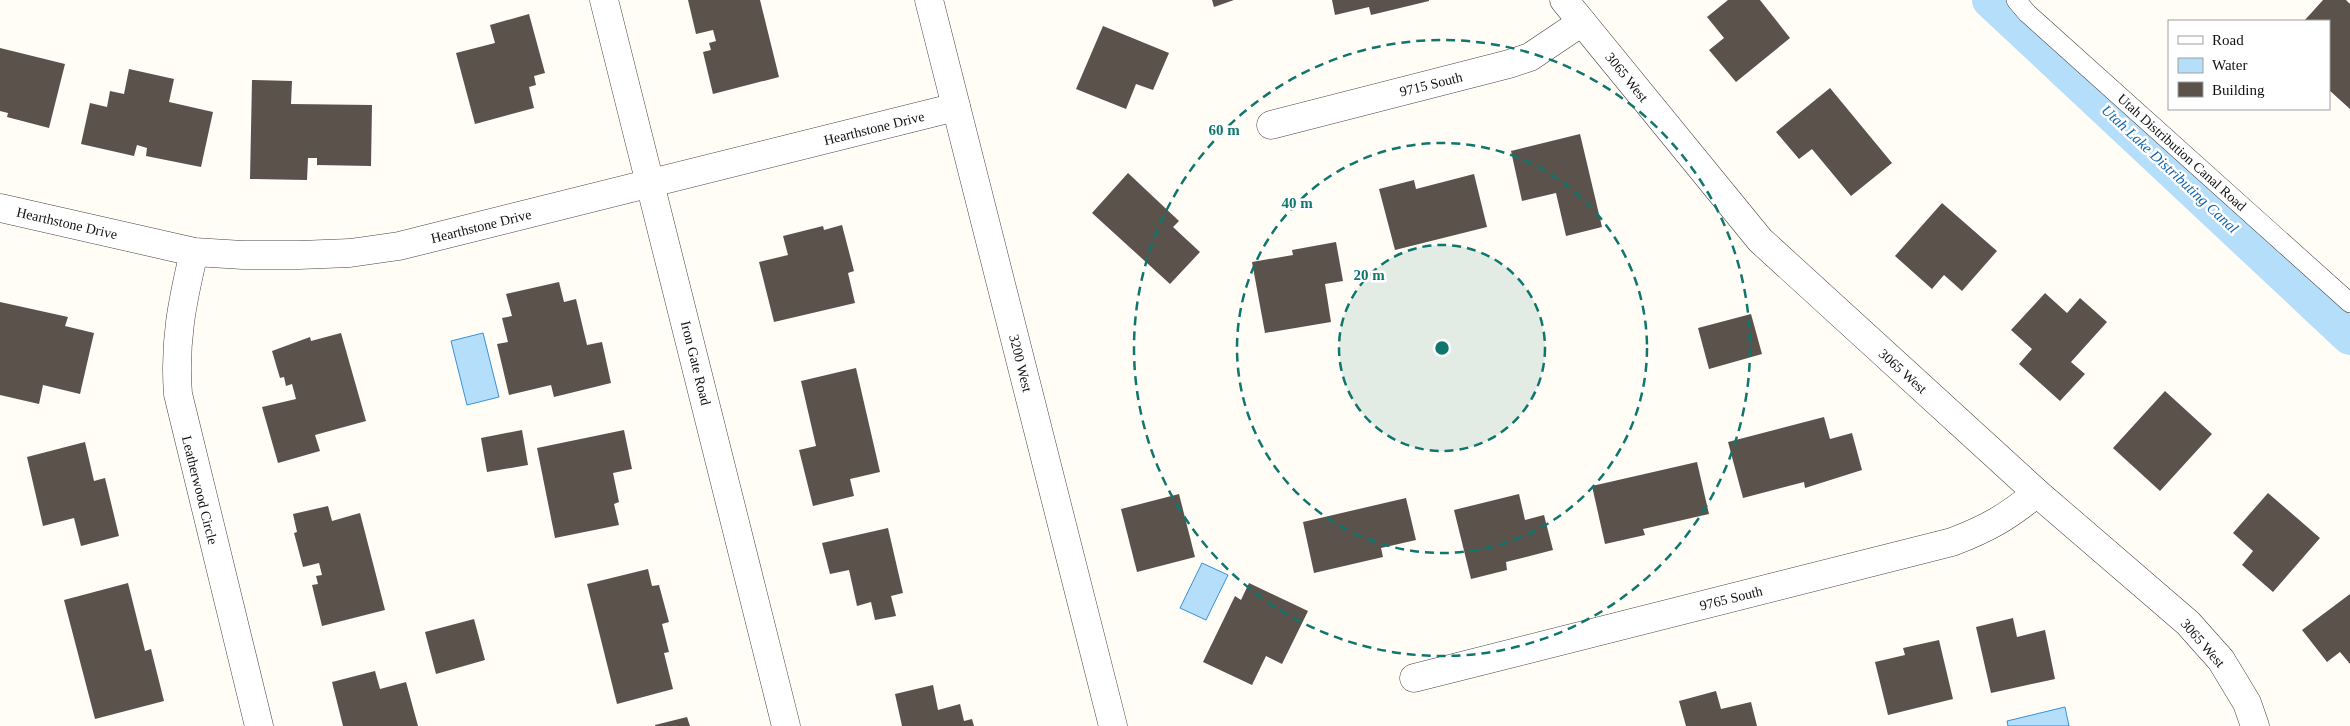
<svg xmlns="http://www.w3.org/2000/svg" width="2350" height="726" viewBox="0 0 2350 726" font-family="Georgia,serif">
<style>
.water{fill:#b5defb;stroke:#3691d8}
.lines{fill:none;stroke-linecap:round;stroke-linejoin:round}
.canal{stroke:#b5defb;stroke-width:36}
.building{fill:#5b524c}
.service-casing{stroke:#444;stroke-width:20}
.minor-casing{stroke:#444;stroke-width:29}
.tertiary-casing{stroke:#444;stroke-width:29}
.service{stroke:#fff;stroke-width:19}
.minor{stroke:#fff;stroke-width:28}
.tertiary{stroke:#fff;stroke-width:28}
.ring{fill:none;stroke:#0f766e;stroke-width:2.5;stroke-dasharray:9 6}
.labels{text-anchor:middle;stroke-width:5;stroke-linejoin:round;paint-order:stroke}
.street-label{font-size:14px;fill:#111;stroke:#fff}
.water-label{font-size:15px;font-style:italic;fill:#0e62ae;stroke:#fff}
.centre{fill:#0f766e;stroke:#fff;stroke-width:2.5}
.ring-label{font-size:15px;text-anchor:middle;font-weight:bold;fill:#0f766e;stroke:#fff;stroke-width:5;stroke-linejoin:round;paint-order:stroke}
</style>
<rect width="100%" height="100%" fill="#fffdf5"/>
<g class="water">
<path d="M 483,333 L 499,397 L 467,405 L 451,341 Z"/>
<path d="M 1202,563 L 1228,575 L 1206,620 L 1180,608 Z"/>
<path d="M 2065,707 L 2069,726 L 2008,726 L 2007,721 Z"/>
</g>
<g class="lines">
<path class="canal" d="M 1990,0 L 2350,337"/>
</g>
<g class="building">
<path d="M 688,0 L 760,0 L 779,77 L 713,94 L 703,52 L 711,50 L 709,43 L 716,41 L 713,30 L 696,34 Z"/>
<path d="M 1212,0 L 1234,0 L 1214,7 Z"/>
<path d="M 1332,0 L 1429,0 L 1429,1 L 1371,15 L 1369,7 L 1335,15 Z"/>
<path d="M 1728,0 L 1760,0 L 1790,38 L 1736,82 L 1709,50 L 1724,38 L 1707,17 Z"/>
<path d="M 2323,0 L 2346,0 L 2350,4 L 2350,109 L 2329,90 L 2329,21 L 2304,21 Z"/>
<path d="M 529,14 L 545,73 L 534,76 L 536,85 L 529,87 L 534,108 L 475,124 L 456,53 L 495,43 L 490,25 Z"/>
<path d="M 1103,26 L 1169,53 L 1153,90 L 1136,84 L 1126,109 L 1076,89 Z"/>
<path d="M 0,48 L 65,64 L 49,128 L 7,117 L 8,113 L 0,111 Z"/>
<path d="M 129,69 L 174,79 L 169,102 L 213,112 L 201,167 L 146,156 L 147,148 L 137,145 L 134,156 L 81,144 L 90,103 L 107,107 L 110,91 L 124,94 Z"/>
<path d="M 252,80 L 292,81 L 291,104 L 372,105 L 371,166 L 317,165 L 317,158 L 308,158 L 307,180 L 250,179 Z"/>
<path d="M 1830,88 L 1892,163 L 1851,196 L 1812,149 L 1799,159 L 1776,132 Z"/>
<path d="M 1580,134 L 1602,227 L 1566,236 L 1556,193 L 1522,201 L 1511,151 Z"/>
<path d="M 1128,173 L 1179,221 L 1173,227 L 1200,252 L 1170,284 L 1092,213 Z"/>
<path d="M 1474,174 L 1487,227 L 1395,250 L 1379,189 L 1414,180 L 1416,189 Z"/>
<path d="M 1942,203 L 1997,251 L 1962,291 L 1944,275 L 1932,289 L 1895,256 Z"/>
<path d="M 842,225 L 854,271 L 848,273 L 855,303 L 774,322 L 759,262 L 788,255 L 783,236 L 823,226 L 824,230 Z"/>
<path d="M 1336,242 L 1343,281 L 1325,284 L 1331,322 L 1265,333 L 1252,262 L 1293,255 L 1292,250 Z"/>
<path d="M 559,282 L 564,302 L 576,299 L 587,345 L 602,342 L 611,383 L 554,397 L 551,385 L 509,395 L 497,344 L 508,342 L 502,318 L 512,316 L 506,294 Z"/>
<path d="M 2045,293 L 2067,313 L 2080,298 L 2107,322 L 2071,362 L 2085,374 L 2060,401 L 2019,364 L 2032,349 L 2011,330 Z"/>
<path d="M 0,302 L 68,317 L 65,326 L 94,333 L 80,394 L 43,385 L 39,404 L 0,395 Z"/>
<path d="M 1751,314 L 1762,354 L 1709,369 L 1698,328 Z"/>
<path d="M 341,333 L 366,421 L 315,435 L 320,451 L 278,463 L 262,407 L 296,399 L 292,384 L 286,386 L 284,377 L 280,378 L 272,351 L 310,337 L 311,341 Z"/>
<path d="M 856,368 L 880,472 L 850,479 L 854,496 L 813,506 L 799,450 L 816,446 L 801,381 Z"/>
<path d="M 2165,391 L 2212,434 L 2160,491 L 2113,448 Z"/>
<path d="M 1824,417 L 1830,439 L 1852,433 L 1862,470 L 1805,488 L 1804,482 L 1743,498 L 1728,442 Z"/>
<path d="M 522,430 L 528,465 L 487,472 L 481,438 Z"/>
<path d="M 624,430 L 632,469 L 613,473 L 619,502 L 614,504 L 619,525 L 555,538 L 537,448 Z"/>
<path d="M 85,442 L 94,481 L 105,478 L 119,536 L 81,546 L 74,518 L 43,526 L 27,457 Z"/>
<path d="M 1697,462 L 1709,514 L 1643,529 L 1645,535 L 1605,544 L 1592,486 Z"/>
<path d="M 2268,493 L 2320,538 L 2273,592 L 2242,565 L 2253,551 L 2233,533 Z"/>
<path d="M 1179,494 L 1195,557 L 1137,572 L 1121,509 Z"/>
<path d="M 1519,494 L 1525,520 L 1544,515 L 1553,550 L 1506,562 L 1507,570 L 1471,579 L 1454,510 Z"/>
<path d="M 1406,498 L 1416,540 L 1381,548 L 1383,557 L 1314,573 L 1303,522 Z"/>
<path d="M 328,506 L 332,521 L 360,513 L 385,610 L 322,626 L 312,585 L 318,584 L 316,576 L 322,575 L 319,563 L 303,567 L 294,533 L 297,532 L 293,514 Z"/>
<path d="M 888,528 L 903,593 L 891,596 L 896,616 L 875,620 L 871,602 L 857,606 L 849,570 L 830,574 L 822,543 Z"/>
<path d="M 648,569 L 652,586 L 659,585 L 669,622 L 662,624 L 669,652 L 664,653 L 673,689 L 617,704 L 587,584 Z"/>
<path d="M 128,583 L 145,651 L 151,649 L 164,701 L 95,719 L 64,600 Z"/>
<path d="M 1249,583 L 1308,611 L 1282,664 L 1266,656 L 1252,685 L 1203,662 L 1235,596 L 1241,600 Z"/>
<path d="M 2350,594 L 2350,664 L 2340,652 L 2327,662 L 2302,630 Z"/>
<path d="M 2013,618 L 2017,637 L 2045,630 L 2055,679 L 1991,693 L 1976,627 Z"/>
<path d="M 474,619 L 485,660 L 436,674 L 425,632 Z"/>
<path d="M 1939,640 L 1953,699 L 1888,715 L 1875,662 L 1905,655 L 1903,648 Z"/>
<path d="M 375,671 L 380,689 L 406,682 L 418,726 L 343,726 L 332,682 Z"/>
<path d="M 933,685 L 938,710 L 960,704 L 964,721 L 972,719 L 974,726 L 902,726 L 895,694 Z"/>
<path d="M 1716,691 L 1721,709 L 1751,702 L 1757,726 L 1686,726 L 1679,701 Z"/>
<path d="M 687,717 L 690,726 L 655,726 L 655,725 Z"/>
</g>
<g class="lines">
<g class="service-casing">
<path id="service" d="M 2016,0 L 2027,13 L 2350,303"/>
</g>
<g class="minor-casing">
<g id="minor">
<path d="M 604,0 L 786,726"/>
<path d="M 1564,0 L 1760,240 L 2037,493 L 2188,623 L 2221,660 L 2247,703 L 2255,726"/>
<path d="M 1271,125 L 1509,64 L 1530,57 L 1582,22"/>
<path d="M 0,208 L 194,252 L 243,255 L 299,255 L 350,253 L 399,246 L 956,107"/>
<path d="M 194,252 C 182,303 174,342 178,394 L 259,726"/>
<path d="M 1414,678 L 1952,542 C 1989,528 2007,517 2037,493"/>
</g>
</g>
<g class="tertiary-casing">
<path id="tertiary" d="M 929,0 L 1113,726"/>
</g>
<use href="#service" class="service"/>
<use href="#minor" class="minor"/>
<use href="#tertiary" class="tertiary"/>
</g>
<circle cx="1442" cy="348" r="103" fill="#0f766e" fill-opacity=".12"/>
<g class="ring">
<circle cx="1442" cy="348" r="103"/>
<circle cx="1442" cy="348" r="205"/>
<circle cx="1442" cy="348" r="308"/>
</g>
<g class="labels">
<g class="street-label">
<text transform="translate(1627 77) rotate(51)" y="5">3065 West</text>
<text transform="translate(1431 84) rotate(-14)" y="5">9715 South</text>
<text transform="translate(874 128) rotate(-14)" y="5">Hearthstone Drive</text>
<text transform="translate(2182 152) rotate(42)" y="5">Utah Distribution Canal Road</text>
<text transform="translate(67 223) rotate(13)" y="5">Hearthstone Drive</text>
<text transform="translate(481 226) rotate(-14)" y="5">Hearthstone Drive</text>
<text transform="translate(696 363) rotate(76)" y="5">Iron Gate Road</text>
<text transform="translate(1021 363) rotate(76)" y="5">3200 West</text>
<text transform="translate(1903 371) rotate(42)" y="5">3065 West</text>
<text transform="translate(200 490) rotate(76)" y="5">Leatherwood Circle</text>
<text transform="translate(1731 598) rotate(-14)" y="5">9765 South</text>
<text transform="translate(2203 643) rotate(49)" y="5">3065 West</text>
</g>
<g class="water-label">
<text transform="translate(2170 169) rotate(43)" y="5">Utah Lake Distributing Canal</text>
</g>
</g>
<circle cx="1442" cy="348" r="8" class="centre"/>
<g class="ring-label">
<text x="1224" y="135">60 m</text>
<text x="1297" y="208">40 m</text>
<text x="1369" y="280">20 m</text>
</g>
<rect x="2168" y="20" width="162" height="90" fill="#ffffff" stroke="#a0a0a0"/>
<rect x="2178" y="36" width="25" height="8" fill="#ffffff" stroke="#a0a0a0"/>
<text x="2212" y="45" font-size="15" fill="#111111">Road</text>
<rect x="2178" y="58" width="25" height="15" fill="#b5defb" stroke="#a0a0a0"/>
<text x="2212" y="70" font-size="15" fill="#111111">Water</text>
<rect x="2178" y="82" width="25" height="15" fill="#5b524c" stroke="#a0a0a0"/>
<text x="2212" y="95" font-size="15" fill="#111111">Building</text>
</svg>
